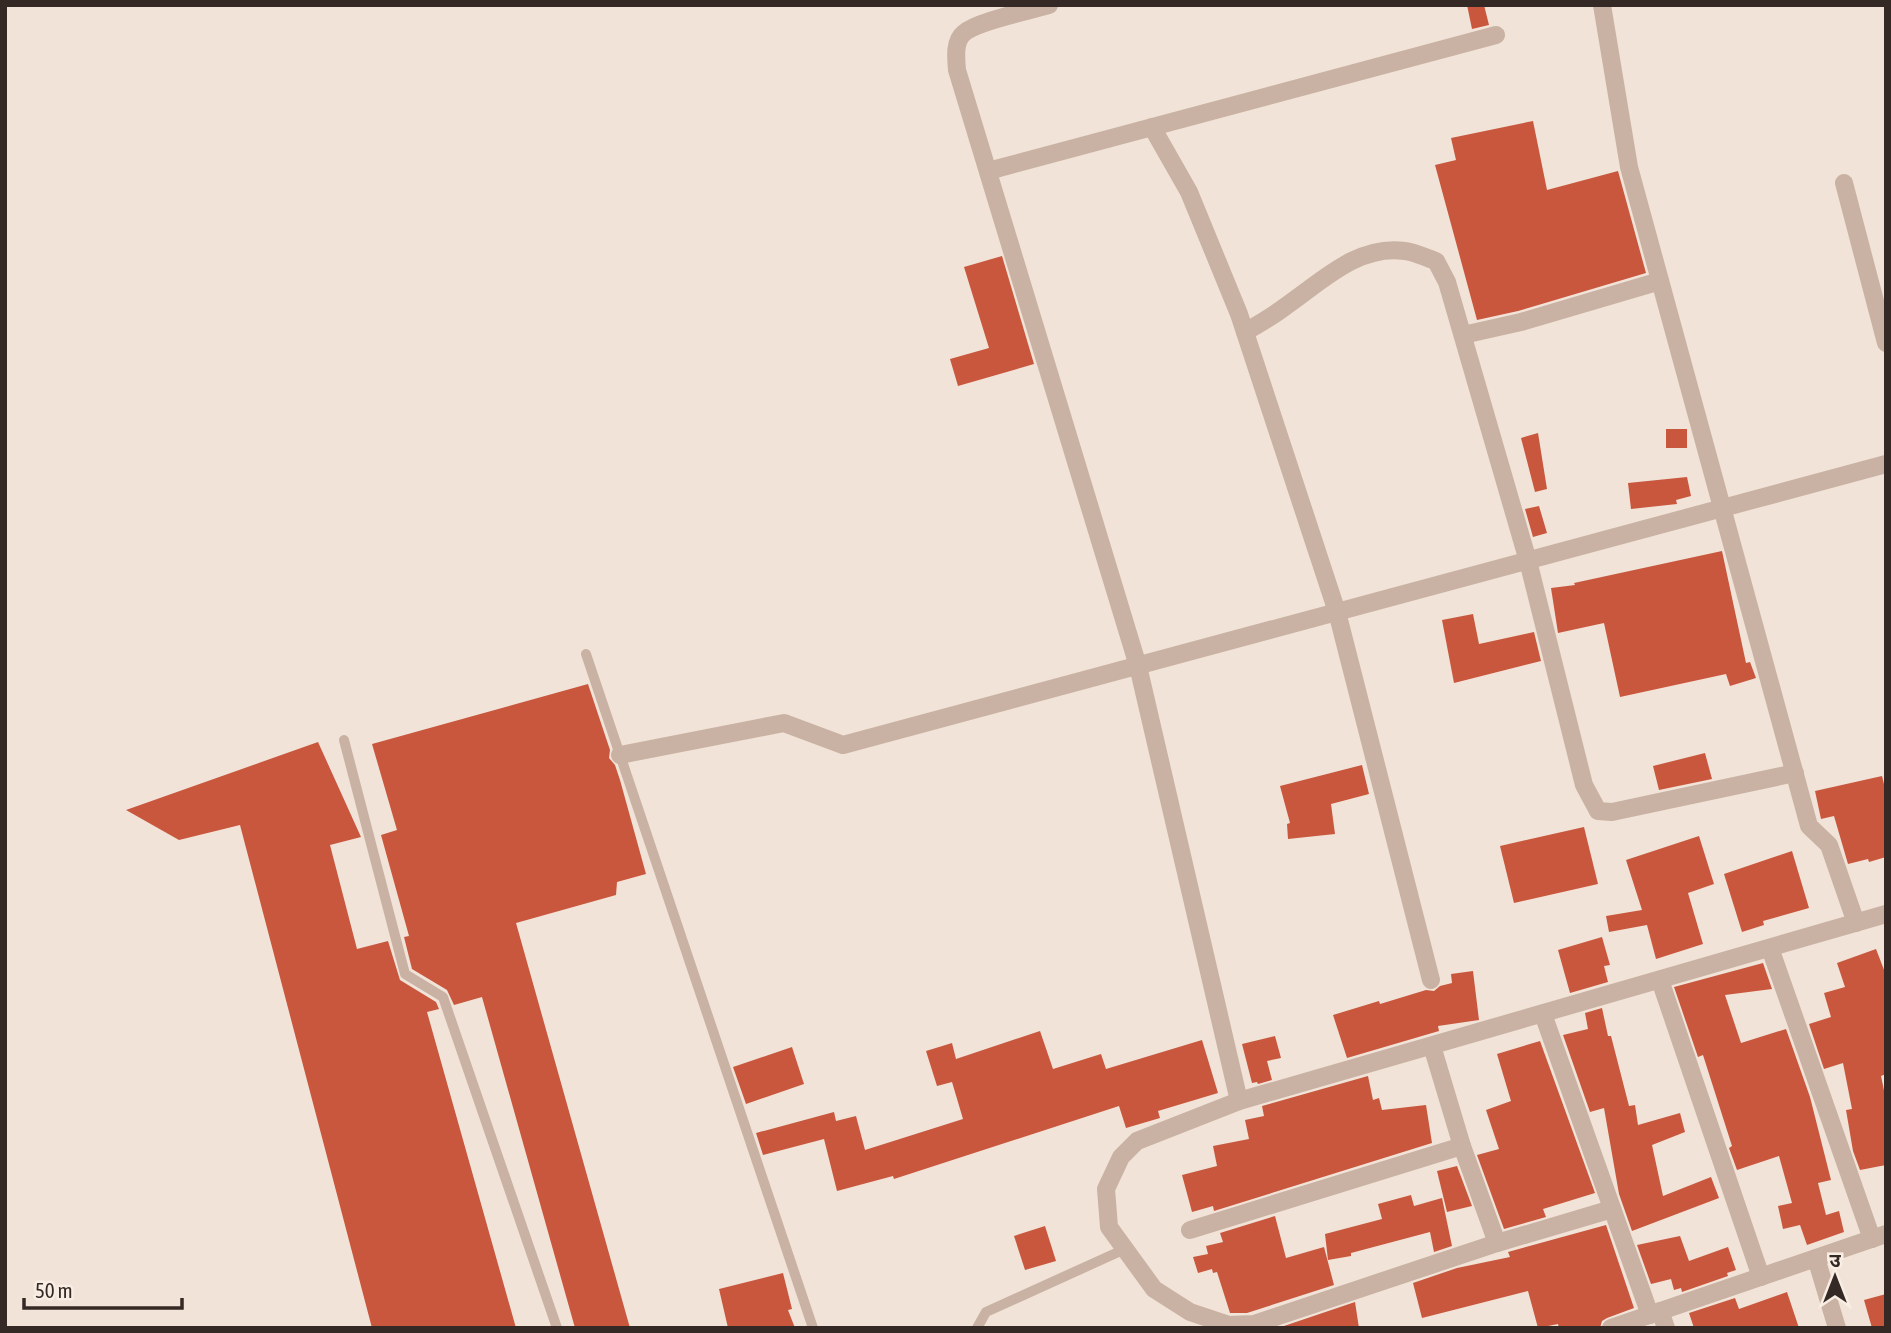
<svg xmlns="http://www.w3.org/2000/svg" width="1891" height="1333" viewBox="0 0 1891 1333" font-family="'Asap Condensed','Noto Sans Devanagari',sans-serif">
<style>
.building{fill:#c9573e}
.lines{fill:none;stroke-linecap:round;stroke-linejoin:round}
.service{stroke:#c9b2a3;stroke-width:10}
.minor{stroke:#c9b2a3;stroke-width:18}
</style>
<rect width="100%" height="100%" fill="#f1e3d7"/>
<g class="building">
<path d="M 1467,5 L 1484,5 L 1489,25 L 1472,29 Z"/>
<path d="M 1533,121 L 1547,190 L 1618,171 L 1646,273 L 1518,311 L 1477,320 L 1435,165 L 1456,160 L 1451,138 Z"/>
<path d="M 1002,256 L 1034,364 L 958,386 L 950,359 L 989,348 L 964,267 Z"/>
<rect x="1666" y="429" width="21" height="19"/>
<path d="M 1538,433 L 1547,489 L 1535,492 L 1521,438 Z"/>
<path d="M 1687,477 L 1691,496 L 1676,500 L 1677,504 L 1631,509 L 1628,483 Z"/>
<path d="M 1539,506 L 1547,533 L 1533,537 L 1525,509 Z"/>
<path d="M 1722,551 L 1746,663 L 1750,662 L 1756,678 L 1730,686 L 1726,674 L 1620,697 L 1604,623 L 1558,633 L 1551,588 L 1575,585 L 1574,583 Z"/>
<path d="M 1473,614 L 1479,644 L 1534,632 L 1541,661 L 1454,683 L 1442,620 Z"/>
<path d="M 588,684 L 610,750 L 609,758 L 615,765 L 620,780 L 646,874 L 617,882 L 616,895 L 516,923 L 630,1328 L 575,1328 L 482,997 L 454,1005 L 447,990 L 412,969 L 404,937 L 409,936 L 381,835 L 397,830 L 372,744 Z"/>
<path d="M 318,742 L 361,837 L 330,845 L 357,949 L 388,941 L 400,980 L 436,1002 L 439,1009 L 427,1012 L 516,1328 L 372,1328 L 240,825 L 179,840 L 126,810 Z"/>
<path d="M 1705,753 L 1712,779 L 1659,790 L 1653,766 Z"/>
<path d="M 1362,765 L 1369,794 L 1331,804 L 1335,834 L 1288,839 L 1287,824 L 1290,823 L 1280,786 Z"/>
<path d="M 1882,776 L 1886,792 L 1886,857 L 1869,862 L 1868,859 L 1848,864 L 1834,816 L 1821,819 L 1815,791 Z"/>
<path d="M 1584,827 L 1598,884 L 1514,903 L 1500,846 Z"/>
<path d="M 1699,836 L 1714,884 L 1688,893 L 1703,944 L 1656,959 L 1647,925 L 1609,932 L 1606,916 L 1642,910 L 1626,860 Z"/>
<path d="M 1792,851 L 1809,908 L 1763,921 L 1764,925 L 1742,932 L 1724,874 Z"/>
<path d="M 1602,937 L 1610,965 L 1604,966 L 1608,982 L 1570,993 L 1558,950 Z"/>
<path d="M 1876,949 L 1886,975 L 1886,1074 L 1881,1076 L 1886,1100 L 1886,1165 L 1860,1170 L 1853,1151 L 1846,1110 L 1852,1109 L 1843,1063 L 1824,1069 L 1809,1024 L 1831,1017 L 1824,993 L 1845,987 L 1837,963 Z"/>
<path d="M 1763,963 L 1772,989 L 1725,995 L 1741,1043 L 1786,1029 L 1810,1097 L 1831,1180 L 1818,1183 L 1826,1215 L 1839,1211 L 1844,1232 L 1807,1245 L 1800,1225 L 1783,1229 L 1778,1206 L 1792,1203 L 1779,1156 L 1737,1170 L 1729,1148 L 1732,1146 L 1703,1055 L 1698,1057 L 1674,987 Z"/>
<path d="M 1473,971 L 1479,1020 L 1438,1026 L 1439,1031 L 1347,1058 L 1333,1015 L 1379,1001 L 1380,1004 L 1426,990 L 1434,991 L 1440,986 L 1452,983 L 1451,974 Z"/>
<path d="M 1602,1008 L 1608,1036 L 1611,1036 L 1629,1106 L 1635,1105 L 1638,1125 L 1680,1113 L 1685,1132 L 1652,1145 L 1663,1196 L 1711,1177 L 1719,1198 L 1632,1231 L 1619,1194 L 1604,1108 L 1590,1112 L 1563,1035 L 1588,1029 L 1585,1013 Z"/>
<path d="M 1040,1031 L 1053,1069 L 1101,1054 L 1106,1069 L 1202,1040 L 1218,1093 L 1158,1111 L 1160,1118 L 1126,1128 L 1119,1106 L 894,1179 L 893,1176 L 837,1191 L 824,1139 L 763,1155 L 756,1133 L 834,1112 L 836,1121 L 856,1116 L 865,1150 L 963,1119 L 952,1082 L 937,1086 L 926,1051 L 952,1043 L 956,1059 Z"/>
<path d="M 1275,1036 L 1281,1058 L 1267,1061 L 1272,1080 L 1258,1084 L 1257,1082 L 1252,1083 L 1242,1044 Z"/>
<path d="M 1540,1041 L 1595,1193 L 1543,1209 L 1546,1217 L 1504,1229 L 1477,1155 L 1499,1149 L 1486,1110 L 1511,1101 L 1497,1054 Z"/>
<path d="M 792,1047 L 804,1084 L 746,1104 L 733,1067 Z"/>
<path d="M 1368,1076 L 1373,1100 L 1379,1098 L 1382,1110 L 1426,1105 L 1432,1143 L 1214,1211 L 1213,1206 L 1192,1212 L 1182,1175 L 1217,1166 L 1213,1146 L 1249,1139 L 1245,1120 L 1264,1116 L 1262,1106 Z"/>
<path d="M 1457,1166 L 1472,1206 L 1447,1212 L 1437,1171 Z"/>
<path d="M 1411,1195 L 1414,1206 L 1442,1198 L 1452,1246 L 1434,1252 L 1430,1232 L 1351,1253 L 1351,1256 L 1328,1260 L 1325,1234 L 1382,1219 L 1378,1204 Z"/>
<path d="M 1275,1216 L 1286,1258 L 1324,1247 L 1334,1285 L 1247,1313 L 1230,1313 L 1217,1272 L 1213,1273 L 1212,1269 L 1198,1273 L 1193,1257 L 1208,1254 L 1206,1246 L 1223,1242 L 1220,1233 Z"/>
<path d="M 1606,1225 L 1634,1308 L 1607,1318 L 1602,1321 L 1600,1328 L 1559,1328 L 1558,1324 L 1538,1328 L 1528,1291 L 1422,1318 L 1413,1283 L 1457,1268 L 1510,1257 L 1508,1252 Z"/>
<path d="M 1045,1226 L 1056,1261 L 1025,1270 L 1014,1236 Z"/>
<path d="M 1680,1236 L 1689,1261 L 1728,1247 L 1736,1270 L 1727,1273 L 1728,1276 L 1682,1292 L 1681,1288 L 1674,1290 L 1671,1279 L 1651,1284 L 1637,1245 Z"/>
<path d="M 783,1273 L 792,1309 L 788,1310 L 795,1328 L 728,1328 L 719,1289 Z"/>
<path d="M 1787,1292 L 1799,1328 L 1694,1328 L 1689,1313 L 1735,1298 L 1739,1309 Z"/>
<path d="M 1886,1294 L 1886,1328 L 1872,1328 L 1864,1300 Z"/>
<path d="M 1355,1302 L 1359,1328 L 1285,1328 L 1284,1326 Z"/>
</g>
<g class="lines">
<g class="service">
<path d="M 586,654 L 813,1328"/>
<path d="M 344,740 L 405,974 L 443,997 L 557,1328"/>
<path d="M 977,1328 L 986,1312 L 1125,1249"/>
</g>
<g class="minor">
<path d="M 1049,5 C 1030,11 977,21 964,33 C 954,41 956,58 957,70 L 1138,666 L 1239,1101"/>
<path d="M 1602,5 L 1629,167 L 1809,826 L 1829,845 L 1856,923"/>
<path d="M 1152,127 L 1189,192 L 1239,314 L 1337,612 L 1431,980"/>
<path d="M 988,171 L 1496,35"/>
<path d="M 1844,183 L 1886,343"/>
<path d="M 1245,332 C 1259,324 1273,316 1286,306 C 1321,282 1358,244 1405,251 C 1415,252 1426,258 1436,261 L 1447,282 L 1528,561 L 1584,785 L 1598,811 L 1612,812 L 1795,773"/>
<path d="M 1463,335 L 1521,322 L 1660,281"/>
<path d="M 620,755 L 784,723 L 843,745 L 1886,464"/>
<path d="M 1770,948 L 1872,1239"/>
<path d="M 1660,980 L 1761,1277"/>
<path d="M 1543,1014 L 1650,1315"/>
<path d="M 1432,1046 L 1462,1146 L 1497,1243"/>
<path d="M 1612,1209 L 1497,1243 L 1254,1324 L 1229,1325 L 1190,1312 L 1154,1289 L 1109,1227 L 1106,1189 L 1121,1157 L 1137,1141 L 1239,1101 L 1886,914"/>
<path d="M 1190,1230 L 1462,1146"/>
<path d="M 1816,1258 L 1837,1328"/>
<path d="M 1660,1311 L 1666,1328"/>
<path d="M 1611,1328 L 1886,1234"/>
</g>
</g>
<rect width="1891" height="1333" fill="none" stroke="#342925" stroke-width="14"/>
<g transform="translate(1835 1277)" stroke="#f9eee3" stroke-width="5" paint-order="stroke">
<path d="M0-5L12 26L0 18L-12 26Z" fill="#342925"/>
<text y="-10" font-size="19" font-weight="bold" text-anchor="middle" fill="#342925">उ</text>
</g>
<path d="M24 1298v10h158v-10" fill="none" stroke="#342925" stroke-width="3.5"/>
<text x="35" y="1298" font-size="21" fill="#342925" stroke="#f9eee3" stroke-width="5" paint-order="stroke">50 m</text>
</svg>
